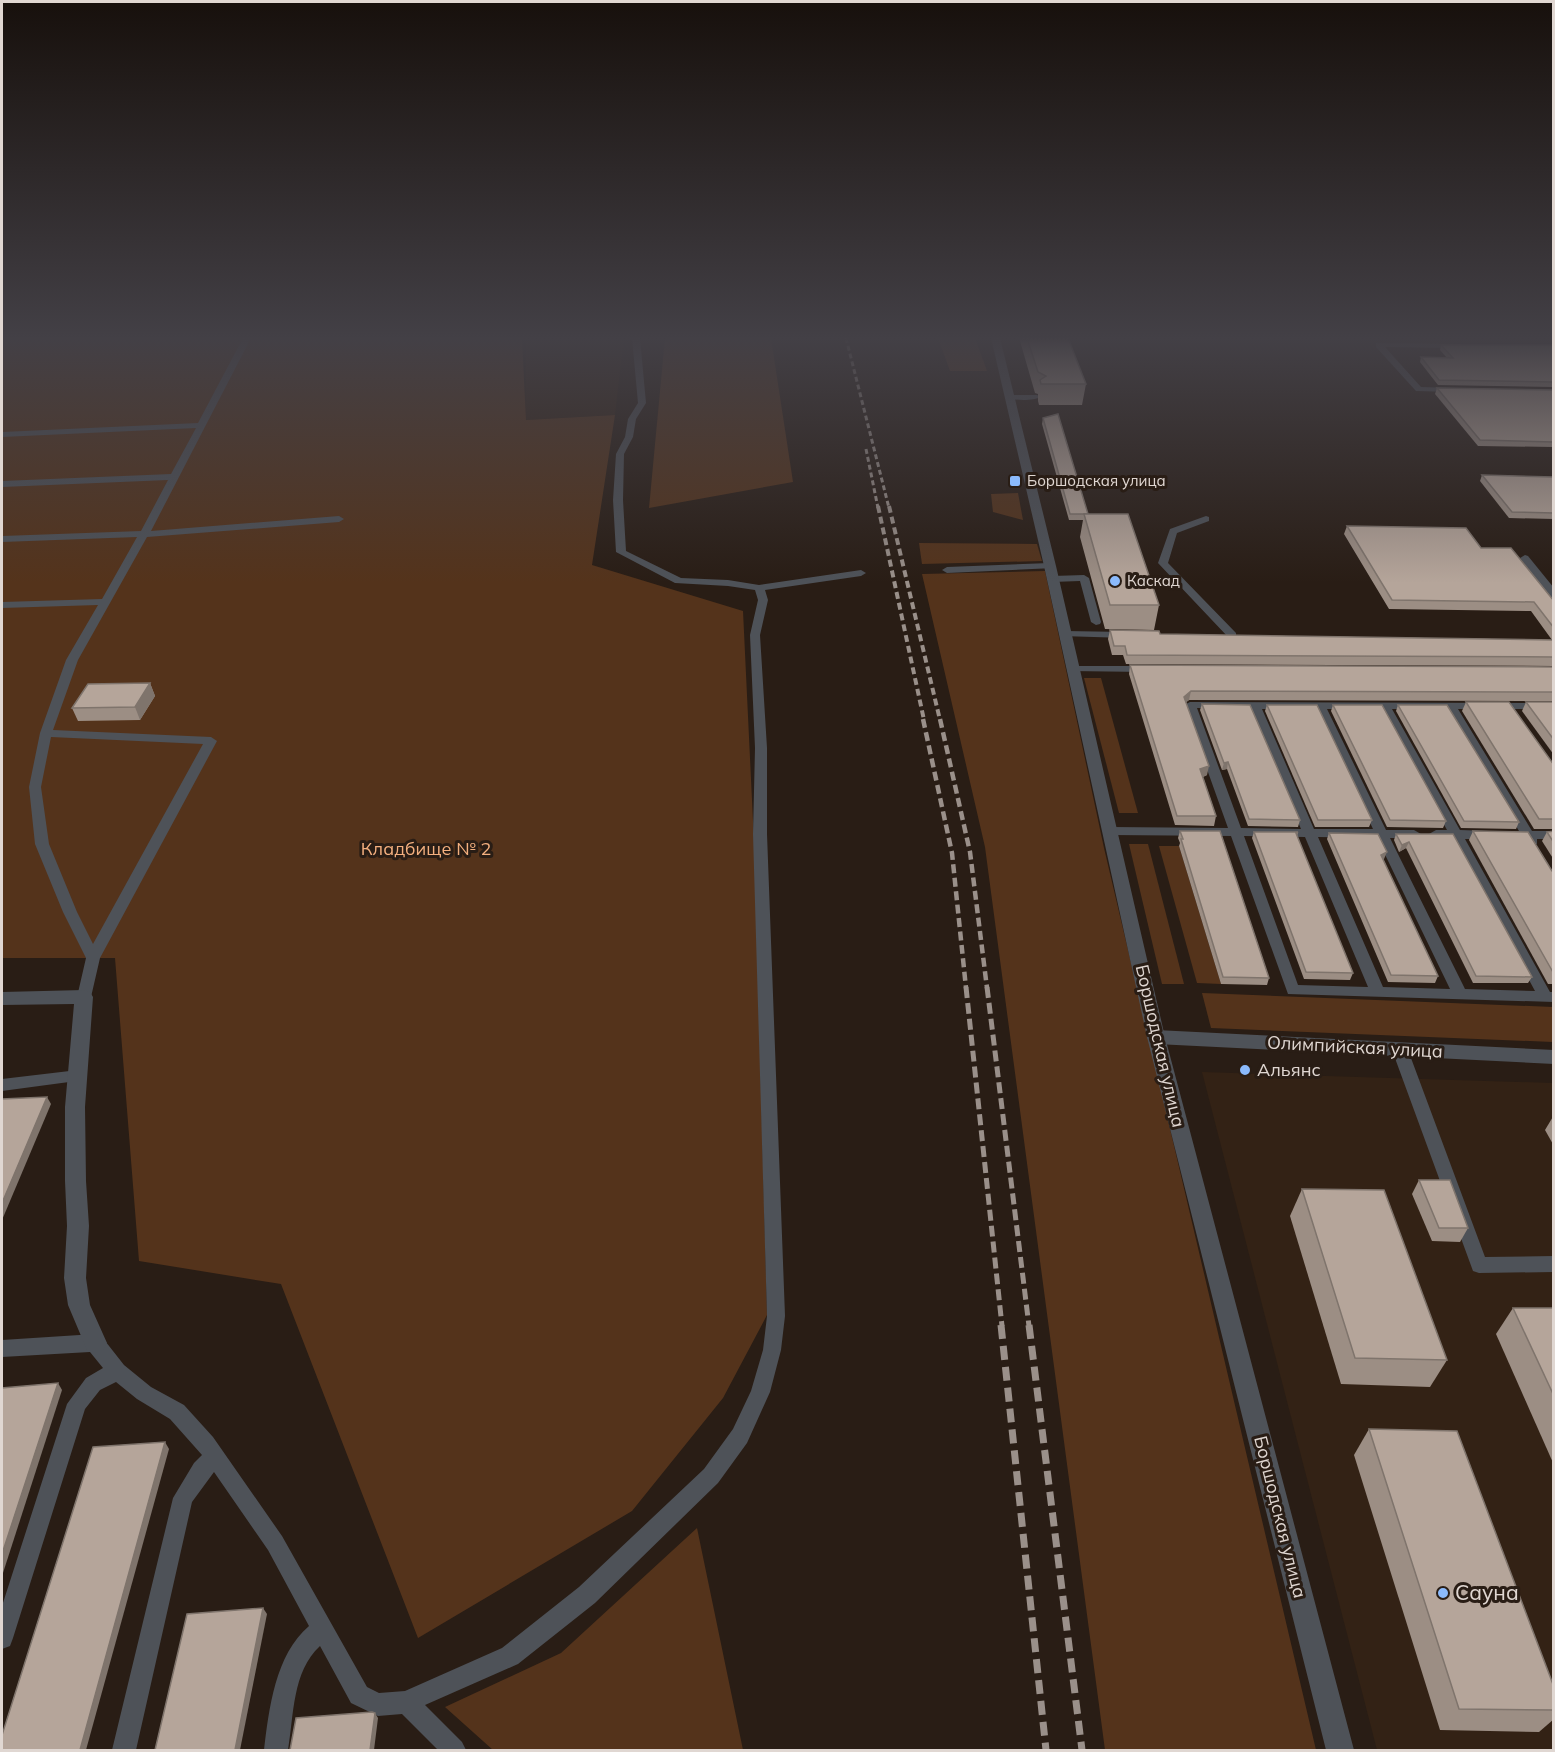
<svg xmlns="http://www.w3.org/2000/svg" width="1555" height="1752" viewBox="0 0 1555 1752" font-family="Mulish,sans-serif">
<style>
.built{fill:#332215}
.green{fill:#54331b}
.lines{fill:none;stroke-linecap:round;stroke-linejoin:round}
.service{fill:#4e5258;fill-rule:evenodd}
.minor{fill:#4e5258;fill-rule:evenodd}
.tertiary{fill:#4e5258;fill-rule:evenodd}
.rail-far4{stroke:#9a908a;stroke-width:3;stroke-dasharray:5 3;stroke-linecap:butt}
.rail-far3{stroke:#9a908a;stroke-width:4;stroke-dasharray:7 4;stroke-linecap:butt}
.rail-far2{stroke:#9a908a;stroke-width:4.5;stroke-dasharray:9 4.5;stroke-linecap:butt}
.rail-far1{stroke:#9a908a;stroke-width:5;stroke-dasharray:11 5;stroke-linecap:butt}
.rail{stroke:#9a908a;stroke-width:7;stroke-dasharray:14 7;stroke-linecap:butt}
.wall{fill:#9c8e84}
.shaded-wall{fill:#7f746c}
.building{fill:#b5a59a;stroke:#7f746c;stroke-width:1.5}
.poi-dot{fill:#8bbafc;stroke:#291d15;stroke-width:2}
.labels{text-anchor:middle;stroke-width:6;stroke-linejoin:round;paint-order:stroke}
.far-poi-label{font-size:15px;fill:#e0d7d2;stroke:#291d15;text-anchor:start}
.park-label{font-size:18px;fill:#f4b07f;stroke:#291d15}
.street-label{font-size:18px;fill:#e0d7d2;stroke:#291d15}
.poi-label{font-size:18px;fill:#e0d7d2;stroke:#291d15;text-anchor:start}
.near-poi-label{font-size:21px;fill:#e0d7d2;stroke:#291d15;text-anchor:start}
</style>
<rect width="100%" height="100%" fill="#291d15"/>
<g class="built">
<path d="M 526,338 L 624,338 L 615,415 L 525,420 Z"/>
<path d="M 1202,1072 L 1553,1083 L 1553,1750 L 1377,1750 Z"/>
</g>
<g class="green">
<path d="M 2,338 L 522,338 L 526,420 L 615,415 L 592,565 L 743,611 L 755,863 L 767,1315 L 723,1398 L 632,1511 L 418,1638 L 281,1284 L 139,1261 L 115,958 L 2,958 Z"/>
<path d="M 665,338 L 771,338 L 793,482 L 649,508 Z"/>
<path d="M 938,338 L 975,338 L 987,371 L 950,371 Z"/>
<path d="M 1018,493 L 1023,520 L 993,512 L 991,494 Z"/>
<path d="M 919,543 L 1037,544 L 1042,561 L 922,564 Z"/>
<path d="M 1045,571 L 1104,848 L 1316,1750 L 1105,1750 L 985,847 L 922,574 Z"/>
<path d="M 1084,678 L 1101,678 L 1138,813 L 1119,813 Z"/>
<path d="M 1129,844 L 1148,844 L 1184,984 L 1162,984 Z"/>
<path d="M 1159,846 L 1179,846 L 1221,984 L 1197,983 Z"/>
<path d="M 1202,993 L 1553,1007 L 1553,1042 L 1211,1028 Z"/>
<path d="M 697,1528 L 743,1750 L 493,1750 L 445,1707 L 561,1653 Z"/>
</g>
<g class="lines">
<g class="service">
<path d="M 243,338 L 251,338 L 151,531 L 339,516 L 344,519 L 339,522 L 147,537 L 78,660 L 53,730 L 211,737 L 217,741 L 100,958 L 91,997 L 89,1001 L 79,1001 L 77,997 L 86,958 L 63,912 L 35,844 L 29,787 L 40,733 L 66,660 L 98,605 L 2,608 L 2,602 L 102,599 L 137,537 L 2,542 L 2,536 L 141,531 L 168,480 L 2,487 L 2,481 L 171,474 L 196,428 L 2,437 L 2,432 L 198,423 ZM 51,737 L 203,744 L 93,944 L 77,912 L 49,844 L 41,787 Z"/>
<path d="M 632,338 L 640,338 L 646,403 L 636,419 L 633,437 L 624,454 L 623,500 L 626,551 L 681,578 L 728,580 L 759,585 L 861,570 L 866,573 L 861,576 L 765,590 L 768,600 L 760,635 L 767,748 L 767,834 L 785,1316 L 781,1350 L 770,1392 L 747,1443 L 718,1483 L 595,1603 L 518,1664 L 425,1705 L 462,1742 L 466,1750 L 438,1750 L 402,1714 L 378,1716 L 351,1703 L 320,1646 C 292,1672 294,1715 288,1750 L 264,1750 C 269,1709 275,1655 309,1626 L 268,1550 L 214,1472 L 192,1502 L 136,1750 L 112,1750 L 173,1498 L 194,1463 L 202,1455 L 170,1419 L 137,1399 L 116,1382 L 100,1390 L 85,1409 L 13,1638 L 10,1646 L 2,1649 L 2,1606 L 67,1404 L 86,1378 L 103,1368 L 90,1352 L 2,1357 L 2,1340 L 95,1334 L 102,1337 L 124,1365 L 151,1387 L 184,1405 L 213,1437 L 282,1536 L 367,1687 L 379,1693 L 405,1691 L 502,1648 L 579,1587 L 704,1469 L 733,1429 L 751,1391 L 763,1350 L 767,1316 L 753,834 L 755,748 L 750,635 L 758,600 L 755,590 L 728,586 L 675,583 L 616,552 L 613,500 L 616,454 L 625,437 L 628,419 L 638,403 Z"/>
<path d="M 1379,343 L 1461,344 L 1462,346 L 1458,348 L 1385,347 L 1421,387 L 1453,388 L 1457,390 L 1453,392 L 1416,391 L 1376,347 L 1376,343 Z"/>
<path d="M 1007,395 L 1037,395 L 1041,397 C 1033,401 1014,401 1006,397 Z"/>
<path d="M 1206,516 L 1209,517 L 1209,521 L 1177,533 L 1168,563 L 1236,633 L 1236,637 L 1228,637 L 1158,563 L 1170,529 Z"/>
<path d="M 1525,555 L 1528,556 L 1554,588 L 1554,599 L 1550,598 L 1520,558 Z"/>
<path d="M 1050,563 L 1054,564 L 1054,568 L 947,573 L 942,570 L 947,567 Z"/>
<path d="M 1084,575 L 1089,578 L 1101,622 L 1100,624 L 1096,625 L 1091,622 L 1080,581 L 1052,582 L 1047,579 L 1052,576 Z"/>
<path d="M 1065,631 L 1126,632 L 1131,635 L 1126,638 L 1061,636 L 1061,632 Z"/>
<path d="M 1073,666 L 1146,666 L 1152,669 L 1146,672 L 1069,671 L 1067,669 Z"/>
<path d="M 1190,702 L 1554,703 L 1554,709 L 1458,709 L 1532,831 L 1554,831 L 1554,839 L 1537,839 L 1537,844 L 1527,844 L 1524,839 L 1511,839 L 1504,835 L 1506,832 L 1519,831 L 1446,709 L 1392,709 L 1460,830 L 1489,831 L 1496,835 L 1489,839 L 1465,839 L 1550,992 L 1554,992 L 1554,1002 L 1288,994 L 1231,836 L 1110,835 L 1104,831 L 1110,827 L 1228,828 L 1184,705 ZM 1197,708 L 1250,709 L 1301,829 L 1241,828 ZM 1262,709 L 1316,709 L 1373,829 L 1314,829 ZM 1327,709 L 1381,709 L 1447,830 L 1436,830 L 1429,834 L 1436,838 L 1452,838 L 1535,991 L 1465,989 L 1390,838 L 1414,838 L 1421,834 L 1414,830 L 1386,830 ZM 1244,836 L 1305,837 L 1368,987 L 1298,985 ZM 1318,837 L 1377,838 L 1450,989 L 1383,987 Z"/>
<path d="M 1400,1044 L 1405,1046 L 1408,1050 L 1485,1257 L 1554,1256 L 1554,1272 L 1479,1273 L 1473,1271 L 1392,1050 L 1395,1046 Z"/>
<path d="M 78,1070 L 84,1072 L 86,1076 L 84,1080 L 2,1091 L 2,1079 Z"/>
</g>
<g class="minor">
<path d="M 84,990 L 90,992 L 93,997 L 85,1107 L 86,1181 L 89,1226 L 86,1278 L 90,1305 L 107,1343 L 103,1350 L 95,1354 L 87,1350 L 68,1305 L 64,1278 L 67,1226 L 65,1181 L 65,1107 L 74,1004 L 2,1005 L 2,992 Z"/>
<path d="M 1156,1030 L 1554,1050 L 1554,1064 L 1156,1044 L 1149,1042 L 1147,1037 L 1149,1032 Z"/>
</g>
<path class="tertiary" d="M 991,338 L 1000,338 L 1056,566 L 1165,1037 L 1354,1750 L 1326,1750 L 1147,1037 L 1044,566 Z"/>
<g class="rail-far4">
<path d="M 846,338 L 889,508"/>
<path d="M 866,449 L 878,508"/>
</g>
<g class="rail-far3">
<path d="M 878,506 L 924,720"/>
<path d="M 889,506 L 940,720"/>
</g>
<g class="rail-far2">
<path d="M 923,719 L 952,853 L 966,988"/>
<path d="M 940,719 L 970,852 L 987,988"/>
</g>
<g class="rail-far1">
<path d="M 966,987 L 1002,1326"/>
<path d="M 987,987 L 1029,1326"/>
</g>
<g class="rail">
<path d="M 1001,1325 L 1046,1750"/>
<path d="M 1029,1325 L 1082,1750"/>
</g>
</g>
<g class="wall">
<path d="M 1020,338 L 1068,338 L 1086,384 L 1082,405 L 1039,405 L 1038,401 L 1038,394 L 1035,393 L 1020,341 Z"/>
<path d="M 1441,345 L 1554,345 L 1554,387 L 1438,385 L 1420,362 L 1421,357 L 1447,358 L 1440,350 Z"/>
<path d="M 1437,388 L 1554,390 L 1554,447 L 1478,446 L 1435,394 Z"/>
<path d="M 1043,418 L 1088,514 L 1159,605 L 1154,630 L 1105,629 L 1080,537 L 1083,520 L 1069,520 L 1042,424 Z"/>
<path d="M 1482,475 L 1554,477 L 1554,519 L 1509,518 L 1480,481 Z"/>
<path d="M 1347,526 L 1481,548 L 1554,601 L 1554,666 L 1126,664 L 1123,655 L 1112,655 L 1108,639 L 1110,630 L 1160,634 L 1552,640 L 1531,611 L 1389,609 L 1344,534 Z"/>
<path d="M 1130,665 L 1554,667 L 1554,701 L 1189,700 L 1186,702 L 1207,775 L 1203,777 L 1216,816 L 1214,826 L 1175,825 L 1129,674 Z"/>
<path d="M 150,683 L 155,696 L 140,720 L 78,721 L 72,708 Z"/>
<path d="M 1466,702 L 1554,765 L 1554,829 L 1534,829 L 1462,711 Z"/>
<path d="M 1526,702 L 1554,702 L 1554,755 L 1522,711 Z"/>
<path d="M 1202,704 L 1300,820 L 1298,827 L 1248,826 L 1227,769 L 1222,770 L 1200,710 Z"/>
<path d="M 1267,705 L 1372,820 L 1369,827 L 1315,827 L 1265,711 Z"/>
<path d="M 1333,705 L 1446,821 L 1443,828 L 1387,827 L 1331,711 Z"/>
<path d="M 1398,705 L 1519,822 L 1516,829 L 1461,828 L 1396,711 Z"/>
<path d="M 1180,831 L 1269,978 L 1267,985 L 1221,984 L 1179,846 L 1180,843 L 1178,838 Z"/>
<path d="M 1473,831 L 1554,871 L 1554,984 L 1548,984 L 1469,840 Z"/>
<path d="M 1554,831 L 1554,860 L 1542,841 L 1547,832 Z"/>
<path d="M 1254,832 L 1298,832 L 1297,836 L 1353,973 L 1350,980 L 1304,979 L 1252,838 Z"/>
<path d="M 1329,833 L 1384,859 L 1383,859 L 1438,976 L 1435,983 L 1388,982 L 1327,839 Z"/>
<path d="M 1396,834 L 1453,834 L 1532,977 L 1528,983 L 1473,983 L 1406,848 L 1399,852 L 1394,840 Z"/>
<path d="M 1554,1115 L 1554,1146 L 1545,1130 Z"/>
<path d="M 1419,1180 L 1468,1228 L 1460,1242 L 1432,1241 L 1412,1194 Z"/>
<path d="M 1302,1189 L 1447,1360 L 1430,1387 L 1341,1384 L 1290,1216 Z"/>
<path d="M 1513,1308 L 1554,1308 L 1554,1465 L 1496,1334 Z"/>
<path d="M 1369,1429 L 1554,1687 L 1554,1719 L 1539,1732 L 1440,1730 L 1354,1455 Z"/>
</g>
<g class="shaded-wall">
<path d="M 150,683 L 155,696 L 140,720 L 135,707 Z"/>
<path d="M 1191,691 L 1189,700 L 1182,706 L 1184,697 Z"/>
<path d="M 1228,762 L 1227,769 L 1222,770 L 1224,763 Z"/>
<path d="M 1209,766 L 1207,775 L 1198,779 L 1200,769 Z"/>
<path d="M 1409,842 L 1406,848 L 1399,852 L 1402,845 Z"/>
<path d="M 1387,852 L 1384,859 L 1378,862 L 1381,855 Z"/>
<path d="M 47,1097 L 51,1104 L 2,1220 L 2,1203 Z"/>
<path d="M 58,1383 L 62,1390 L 2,1576 L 2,1554 Z"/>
<path d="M 165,1442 L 169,1449 L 86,1750 L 80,1750 Z"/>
<path d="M 263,1608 L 267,1614 L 240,1750 L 235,1750 Z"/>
<path d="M 375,1713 L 378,1718 L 374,1750 L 370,1750 Z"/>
</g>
<g class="building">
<path d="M 1027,338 L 1068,338 L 1086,384 L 1041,384 L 1040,380 L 1046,376 L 1038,372 Z"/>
<path d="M 1441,345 L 1554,345 L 1554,382 L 1439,380 L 1421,357 L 1453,358 Z"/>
<path d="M 1437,388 L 1554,390 L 1554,442 L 1480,440 Z"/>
<path d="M 1058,414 L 1088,514 L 1070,514 L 1043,418 Z"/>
<path d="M 1482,475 L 1554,477 L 1554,513 L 1512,512 Z"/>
<path d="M 1084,514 L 1128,514 L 1159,605 L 1110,605 Z"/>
<path d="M 1347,526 L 1466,528 L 1481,548 L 1511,548 L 1554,601 L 1554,628 L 1534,602 L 1392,600 Z"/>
<path d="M 1110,630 L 1159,631 L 1160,634 L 1554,640 L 1554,657 L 1127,655 L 1125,646 L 1114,646 Z"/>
<path d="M 1130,665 L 1554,667 L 1554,692 L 1191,691 L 1184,697 L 1209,766 L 1200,769 L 1216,816 L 1177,816 Z"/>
<path d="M 150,683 L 135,707 L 72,708 L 88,684 Z"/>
<path d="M 1466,702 L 1509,702 L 1554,765 L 1554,819 L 1539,819 Z"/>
<path d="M 1526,702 L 1554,702 L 1554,740 Z"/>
<path d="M 1202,704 L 1250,705 L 1300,820 L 1249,819 L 1228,762 L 1224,763 Z"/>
<path d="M 1267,705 L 1317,705 L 1372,820 L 1318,820 Z"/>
<path d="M 1333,705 L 1382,705 L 1446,821 L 1390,820 Z"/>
<path d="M 1398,705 L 1447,705 L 1519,822 L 1464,821 Z"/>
<path d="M 1180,831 L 1220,831 L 1269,978 L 1223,977 L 1181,839 L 1183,839 Z"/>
<path d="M 1473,831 L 1528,832 L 1552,871 L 1554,871 L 1554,974 Z"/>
<path d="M 1554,831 L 1554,843 L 1547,832 Z"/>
<path d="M 1254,832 L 1298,832 L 1296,833 L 1353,973 L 1306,972 Z"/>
<path d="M 1329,833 L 1378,834 L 1387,852 L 1381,855 L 1438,976 L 1391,975 Z"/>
<path d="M 1396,834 L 1453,834 L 1532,977 L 1476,976 L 1409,842 L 1402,845 Z"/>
<path d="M 47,1097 L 2,1203 L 2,1099 Z"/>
<path d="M 1419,1180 L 1450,1180 L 1468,1228 L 1439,1228 Z"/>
<path d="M 1302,1189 L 1384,1190 L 1447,1360 L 1355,1358 Z"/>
<path d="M 1513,1308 L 1554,1308 L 1554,1396 Z"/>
<path d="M 58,1383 L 2,1554 L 2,1388 Z"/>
<path d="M 1369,1429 L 1457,1431 L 1554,1687 L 1554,1710 L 1459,1709 Z"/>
<path d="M 165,1442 L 80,1750 L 2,1750 L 2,1735 L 93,1447 Z"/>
<path d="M 263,1608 L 235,1750 L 155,1750 L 187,1614 Z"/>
<path d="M 372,1712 L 375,1713 L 370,1750 L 290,1750 L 296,1718 Z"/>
</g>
<linearGradient id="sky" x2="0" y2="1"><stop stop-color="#17100c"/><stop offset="0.58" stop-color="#434046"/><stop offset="1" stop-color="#434046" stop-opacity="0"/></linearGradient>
<rect width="1555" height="583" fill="url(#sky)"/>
<g class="poi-dot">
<rect x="1009" y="475" width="12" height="12" rx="3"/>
<circle cx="1115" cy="581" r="6"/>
<circle cx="1245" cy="1070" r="6"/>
<circle cx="1443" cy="1593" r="6"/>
</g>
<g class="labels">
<g class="far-poi-label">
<text x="1027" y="486">Боршодская улица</text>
<text x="1127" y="586">Каскад</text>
</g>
<g class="park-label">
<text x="426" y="855">Кладбище № 2</text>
</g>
<g class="street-label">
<text transform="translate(1160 1046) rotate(77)" y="6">Боршодская улица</text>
<text transform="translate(1355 1047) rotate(3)" y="6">Олимпийская улица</text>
<text transform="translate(1280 1517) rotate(76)" y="6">Боршодская улица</text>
</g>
<g class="poi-label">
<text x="1257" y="1076">Альянс</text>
</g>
<g class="near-poi-label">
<text x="1455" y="1600">Сауна</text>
</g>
</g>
<rect width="1555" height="1752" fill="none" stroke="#e0d7d2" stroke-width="6"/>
</svg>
